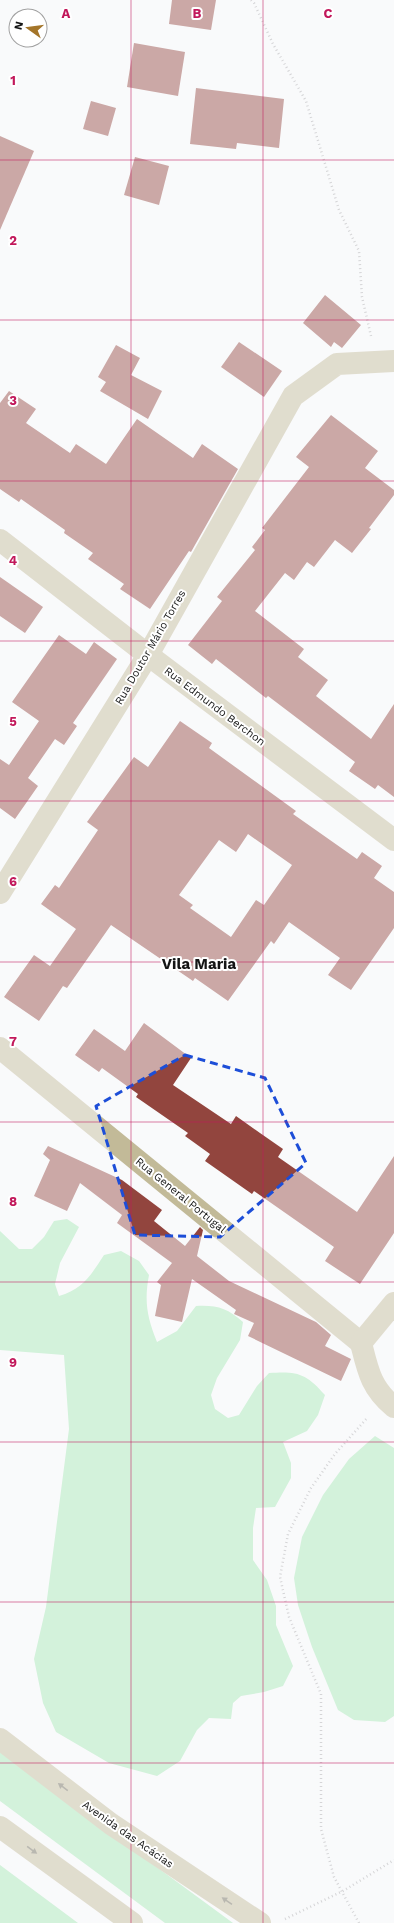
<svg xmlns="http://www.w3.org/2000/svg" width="394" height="1923" viewBox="0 0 394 1923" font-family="'Work Sans',sans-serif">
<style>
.green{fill:#a4e8b4}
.building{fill:#92453e;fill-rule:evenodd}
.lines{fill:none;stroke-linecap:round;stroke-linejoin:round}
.path{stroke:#a8a9aa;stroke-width:2.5;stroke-dasharray:1 3;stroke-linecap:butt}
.minor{stroke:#c2ba98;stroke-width:22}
.oneway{fill:#6b6856}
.marked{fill:none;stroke:#1d4ed8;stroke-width:3;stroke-dasharray:8 5;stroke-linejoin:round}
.grid{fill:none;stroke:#c2185b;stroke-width:1;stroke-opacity:0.55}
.labels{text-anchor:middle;stroke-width:4;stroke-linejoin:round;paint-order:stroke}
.street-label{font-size:11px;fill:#141515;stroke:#fff}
.district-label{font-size:15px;font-weight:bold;fill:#141515;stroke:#fff}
.grid-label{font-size:13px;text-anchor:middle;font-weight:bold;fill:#c2185b;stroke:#fff;stroke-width:4;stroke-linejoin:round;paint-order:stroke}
</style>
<rect width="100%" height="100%" fill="#f9fafb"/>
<g class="green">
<path d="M 67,1219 L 79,1227 L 60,1263 L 55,1284 L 59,1296 C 83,1289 91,1275 104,1255 L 121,1251 L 139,1261 L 149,1275 C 144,1301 147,1317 157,1342 L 177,1331 L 196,1306 C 217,1305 227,1308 243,1322 L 240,1340 L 217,1378 L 211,1395 L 215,1409 L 228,1418 L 239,1415 L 257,1386 L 269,1373 C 297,1371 306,1373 325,1395 L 318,1415 L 307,1431 L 283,1442 L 291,1463 L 291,1478 L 275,1507 L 256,1508 L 253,1528 L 253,1560 L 267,1580 L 276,1606 L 276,1625 L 293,1666 L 283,1686 L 264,1692 L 241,1696 L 233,1703 L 231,1719 L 209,1718 L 197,1730 L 180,1761 L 157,1776 L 109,1763 L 56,1732 L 43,1703 L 34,1659 L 46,1607 L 69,1429 L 64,1355 L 0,1350 L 0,1231 L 19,1249 L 32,1249 L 44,1237 L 54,1221 Z"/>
<path d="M 375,1436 L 394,1448 L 394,1716 L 385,1722 L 354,1720 L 338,1710 L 312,1647 L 298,1605 L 294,1578 L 302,1537 L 323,1495 L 349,1459 Z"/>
<path d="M 0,1752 L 233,1923 L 165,1923 L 0,1801 Z"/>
<path d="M 0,1865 L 78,1923 L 0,1923 Z"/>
</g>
<g class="building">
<path d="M 172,0 L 216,0 L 211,30 L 169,24 Z"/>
<path d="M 134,43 L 185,52 L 178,96 L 127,87 Z"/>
<path d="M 196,88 L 284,99 L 279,148 L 237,143 L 236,149 L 190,144 Z"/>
<path d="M 91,101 L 116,108 L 108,136 L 83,129 Z"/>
<path d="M 0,136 L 34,151 L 0,230 Z"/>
<path d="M 135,157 L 169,166 L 159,205 L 124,195 Z"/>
<path d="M 325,295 L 361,325 L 342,348 L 334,342 L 331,347 L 303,323 Z"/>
<path d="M 239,342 L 282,371 L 264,397 L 221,367 Z"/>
<path d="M 116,345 L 140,358 L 131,375 L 162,391 L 148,419 L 100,391 L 106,382 L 98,377 Z"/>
<path d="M 9,391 L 36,409 L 26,423 L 70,453 L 76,444 L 106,464 L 137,419 L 193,458 L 202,444 L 238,469 L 191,552 L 189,551 L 150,609 L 120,589 L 124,584 L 88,559 L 93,553 L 64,533 L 65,530 L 21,499 L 19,502 L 0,489 L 0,403 Z"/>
<path d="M 331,415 L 378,451 L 365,468 L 394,490 L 394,495 L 369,528 L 371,529 L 352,553 L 335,540 L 314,567 L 307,562 L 294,580 L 285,573 L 255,611 L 304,649 L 298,657 L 328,680 L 316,696 L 371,739 L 394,704 L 394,797 L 378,785 L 375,789 L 349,771 L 355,762 L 268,696 L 266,698 L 216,659 L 212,664 L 188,645 L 222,601 L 217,597 L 255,550 L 252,547 L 265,530 L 262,528 L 309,467 L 296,457 Z"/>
<path d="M 0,577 L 43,607 L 25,633 L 0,616 Z"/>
<path d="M 59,635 L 86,654 L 94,642 L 117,659 L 73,723 L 77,726 L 64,745 L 55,739 L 28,778 L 38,786 L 15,819 L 0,808 L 0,759 L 9,765 L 39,721 L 12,702 Z"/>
<path d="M 180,721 L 212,743 L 209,748 L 296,811 L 293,814 L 357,859 L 362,852 L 382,866 L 374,878 L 394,892 L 394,928 L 351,990 L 328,975 L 340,958 L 289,922 L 274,944 L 271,941 L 228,1001 L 195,978 L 193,981 L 111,925 L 67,988 L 63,986 L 39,1021 L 4,997 L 34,955 L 50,966 L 76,929 L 41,904 L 55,885 L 59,888 L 98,830 L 87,822 L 134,757 L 148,767 ZM 248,834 L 292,865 L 264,905 L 256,900 L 231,937 L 190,908 L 193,905 L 179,895 L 219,840 L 236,852 Z"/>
<path d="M 144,1023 L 191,1058 L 173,1085 L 231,1124 L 236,1116 L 260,1133 L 283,1149 L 278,1157 L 357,1212 L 394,1156 L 394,1233 L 360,1284 L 325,1261 L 334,1247 L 254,1191 L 252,1194 L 205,1161 L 210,1154 L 185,1136 L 188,1133 L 136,1097 L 138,1094 L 102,1068 L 99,1072 L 75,1055 L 94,1029 L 125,1051 Z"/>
<path d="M 48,1146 L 122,1180 L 162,1210 L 154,1221 L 185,1246 L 200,1227 L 203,1230 L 197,1256 L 229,1281 L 316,1322 L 331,1335 L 325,1346 L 351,1359 L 341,1381 L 248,1336 L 254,1323 L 234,1314 L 236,1310 L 192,1279 L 182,1322 L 155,1316 L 161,1285 L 157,1282 L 172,1263 L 117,1223 L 122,1215 L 80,1183 L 67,1211 L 34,1196 L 50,1160 L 43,1154 Z"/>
</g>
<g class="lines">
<g class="path">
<path d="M 251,0 L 254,3 L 273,44 L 306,101 L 339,210 L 359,251 L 362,297 L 371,336"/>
<path d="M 285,1919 L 343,1891 L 394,1860"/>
<path d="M 359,1923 L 334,1877 L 321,1829 L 321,1694 L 289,1617 L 280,1577 L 288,1534 L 311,1488 L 335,1454 L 368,1417"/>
</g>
<g class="minor">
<path d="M 0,540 L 148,655 L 394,840"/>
<path d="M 0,893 L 148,655 L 293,396 L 337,364 L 394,361"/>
<path d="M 0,1048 L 361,1343"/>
<path d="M 361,1343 C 368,1371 371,1388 394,1407"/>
<path d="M 361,1343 L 394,1303"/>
<path d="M 0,1739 L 111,1824 L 260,1923"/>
<path d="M 0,1827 L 132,1923"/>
</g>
</g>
<defs><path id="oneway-solid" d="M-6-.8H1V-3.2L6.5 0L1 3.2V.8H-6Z"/></defs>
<g class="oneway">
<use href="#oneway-solid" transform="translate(63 1787) rotate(-143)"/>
<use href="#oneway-solid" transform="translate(32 1850) rotate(36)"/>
<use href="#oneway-solid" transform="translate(227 1901) rotate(-146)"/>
</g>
<path d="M0 0H394V1923H0ZM 185,1055 L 265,1078 L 306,1163 L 220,1237 L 135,1235 L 96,1106 Z" fill="#f9fafb" fill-opacity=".55" fill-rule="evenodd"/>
<path class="marked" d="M 185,1055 L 265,1078 L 306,1163 L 220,1237 L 135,1235 L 96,1106 Z"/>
<path class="grid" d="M 131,0 L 131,1923M 263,0 L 263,1923M 0,160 L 394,160M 0,320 L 394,320M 0,481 L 394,481M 0,641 L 394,641M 0,801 L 394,801M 0,962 L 394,962M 0,1122 L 394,1122M 0,1282 L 394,1282M 0,1442 L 394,1442M 0,1602 L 394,1602M 0,1763 L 394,1763"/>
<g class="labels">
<g class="street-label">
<text transform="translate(150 647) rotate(-60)" y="4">Rua Doutor Mário Torres</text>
<text transform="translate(215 706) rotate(37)" y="4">Rua Edmundo Berchon</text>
<text transform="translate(181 1195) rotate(39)" y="4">Rua General Portugal</text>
<text transform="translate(128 1834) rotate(35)" y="4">Avenida das Acácias</text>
</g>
<g class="district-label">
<text x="199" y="969">Vila Maria</text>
</g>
</g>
<g class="grid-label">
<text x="66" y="18">A</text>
<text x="197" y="18">B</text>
<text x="328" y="18">C</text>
<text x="13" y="85">1</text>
<text x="13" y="245">2</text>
<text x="13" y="405">3</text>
<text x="13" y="565">4</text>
<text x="13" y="726">5</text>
<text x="13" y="886">6</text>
<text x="13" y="1046">7</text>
<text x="13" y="1206">8</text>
<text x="13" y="1367">9</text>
</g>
<g transform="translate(28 28) rotate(284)"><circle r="19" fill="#ffffff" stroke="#a1a1a1"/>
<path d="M0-3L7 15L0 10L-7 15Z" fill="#a47529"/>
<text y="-6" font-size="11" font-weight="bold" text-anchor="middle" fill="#141515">N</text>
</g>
</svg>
